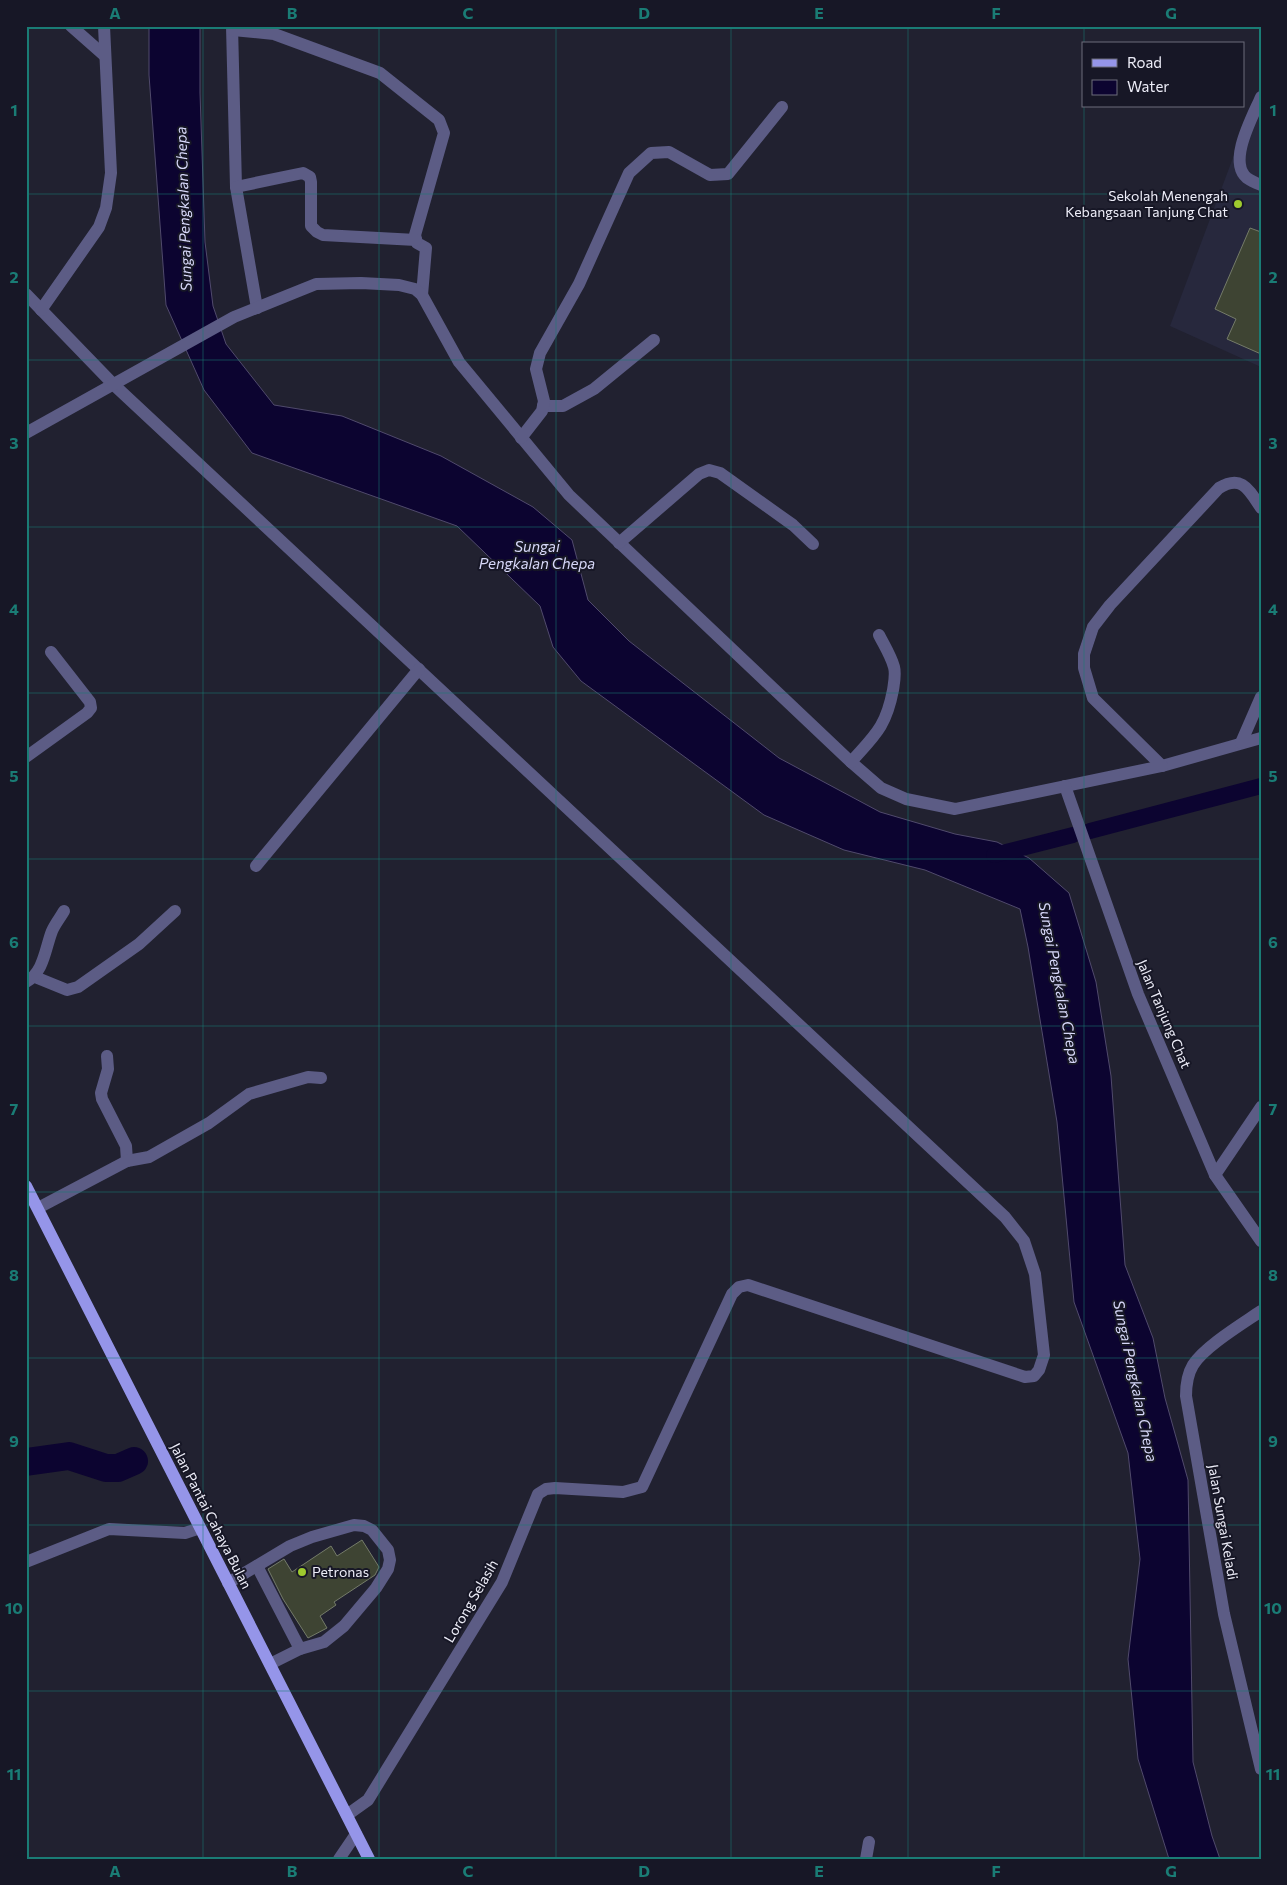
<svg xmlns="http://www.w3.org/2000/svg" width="1287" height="1885" viewBox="0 0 1287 1885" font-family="Commissioner,sans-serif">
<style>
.built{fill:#27283d}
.water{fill:#0c0430;stroke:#504a6c}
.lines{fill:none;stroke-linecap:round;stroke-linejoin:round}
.canal{stroke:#0c0430;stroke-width:16}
.river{stroke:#0c0430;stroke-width:28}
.building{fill:#3e4433;stroke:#747b69}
.minor{stroke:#5c5c85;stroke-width:12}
.major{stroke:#9595e9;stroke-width:12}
.grid{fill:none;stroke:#1a7c75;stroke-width:1;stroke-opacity:0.55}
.poi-dot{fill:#9eca2e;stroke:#171726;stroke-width:2}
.labels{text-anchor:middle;stroke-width:4;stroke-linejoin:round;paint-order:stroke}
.poi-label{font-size:14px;fill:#ededf8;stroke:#171726;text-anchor:end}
.street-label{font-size:14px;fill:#ededf8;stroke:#171726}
.water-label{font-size:15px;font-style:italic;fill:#d7d8f9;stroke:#171726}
.neatline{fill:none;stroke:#1a7c75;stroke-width:2}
.grid-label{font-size:16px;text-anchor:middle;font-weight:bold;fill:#1a7c75}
</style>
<rect width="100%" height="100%" fill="#212130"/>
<path class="built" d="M 1261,83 L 1261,367 L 1170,326 Z"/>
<path class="water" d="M 149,26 L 200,26 L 200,93 L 205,242 L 213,306 L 226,344 L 274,405 L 342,416 L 441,456 L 533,507 L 572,540 L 588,600 L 629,641 L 779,758 L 880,812 L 955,834 L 997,842 L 1029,858 L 1069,893 L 1096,982 L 1111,1076 L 1125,1265 L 1153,1338 L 1165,1398 L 1188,1480 L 1193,1762 L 1212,1836 L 1220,1859 L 1169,1859 L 1138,1759 L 1128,1659 L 1140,1559 L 1128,1453 L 1074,1302 L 1057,1122 L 1028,947 L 1020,909 L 925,870 L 844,850 L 764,815 L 581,681 L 553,647 L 540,606 L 457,526 L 252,453 L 204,390 L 166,305 L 149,75 Z"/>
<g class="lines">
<g class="canal">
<path d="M 1090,831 L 1261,786"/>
<path d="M 994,855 L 1073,835"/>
</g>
<path class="river" d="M 26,1462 L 69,1456 L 106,1468 L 118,1468 L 134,1461"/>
</g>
<g class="building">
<path d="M 1250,228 L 1261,232 L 1261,354 L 1227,339 L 1236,319 L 1215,309 Z"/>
<path d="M 362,1540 L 379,1567 L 375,1575 L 334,1602 L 336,1605 L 320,1616 L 327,1628 L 308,1638 L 283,1599 L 268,1569 L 284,1559 L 292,1572 L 331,1546 L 337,1556 Z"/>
</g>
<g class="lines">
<g class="minor">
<path d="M 71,26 L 105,56"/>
<path d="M 232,26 L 236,187 L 257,308"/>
<path d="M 233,30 L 274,34 L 380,73 L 439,120 L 444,133 L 415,235 L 417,243 L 426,248 L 422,295"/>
<path d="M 1261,97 C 1253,116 1227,162 1247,178 C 1251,181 1256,183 1261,185"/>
<path d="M 236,187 L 303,173 L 310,177 L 311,182 L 311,226 L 317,232 L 323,235 L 416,240"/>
<path d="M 26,294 L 113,384 L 1005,1217 L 1024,1241 L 1035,1274 L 1044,1355 L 1039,1370 L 1034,1376 L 1025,1377 L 748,1285 L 739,1287 L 732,1294 L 642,1487 L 623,1492 L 555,1488 L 546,1489 L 538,1494 L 502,1582 L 368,1800 L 347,1815"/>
<path d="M 41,310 L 99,227 L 106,208 L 111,173 L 104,26"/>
<path d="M 543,406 L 563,406 L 594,389 L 654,340"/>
<path d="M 26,433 L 234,317 L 316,284 L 361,283 L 399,285 L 415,289 L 422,295 L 459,362 L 569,495 L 851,762 L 881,788 L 906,799 L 955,809 L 1162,766 L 1261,738"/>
<path d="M 521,438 L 542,411 L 544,401 L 536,369 L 540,353 L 579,284 L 629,173 L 651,153 L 669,152 L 710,175 L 728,174 L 782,107"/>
<path d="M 619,543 L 699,474 L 709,470 L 720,473 L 793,525 L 813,544"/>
<path d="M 1241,743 L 1261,697"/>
<path d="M 26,757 L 87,713 L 91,708 L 90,702 L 51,652"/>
<path d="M 851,762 C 875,735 886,727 893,690 C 894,683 896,674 894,667 C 891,656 884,645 879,635"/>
<path d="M 1162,766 L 1093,698 L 1084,668 L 1084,654 L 1093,627 L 1110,605 L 1219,488 C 1242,474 1249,490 1261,508"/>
<path d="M 1065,786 L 1138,994 L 1215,1175 L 1261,1241"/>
<path d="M 256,866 L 419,669"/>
<path d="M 35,977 L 67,990 L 78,987 L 139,944 L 175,911"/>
<path d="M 26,982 C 44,972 45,949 52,931 C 55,924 60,918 64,911"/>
<path d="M 107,1056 L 108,1069 L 101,1093 L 102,1099 L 126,1146 L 127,1161"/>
<path d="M 1215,1175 L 1261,1107"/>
<path d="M 38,1208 L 127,1161 L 149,1157 L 209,1123 L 249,1094 L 308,1077 L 321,1078"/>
<path d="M 1261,1311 C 1242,1324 1204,1347 1193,1365 C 1187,1375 1186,1385 1186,1396 L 1224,1614 L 1261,1769"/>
<path d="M 26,1562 L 109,1529 L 185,1533 L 200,1528"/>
<path d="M 257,1566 L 300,1649"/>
<path d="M 228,1583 L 290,1546 L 312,1537 L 354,1525 L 364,1526 L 372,1530 L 388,1550 L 390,1560 L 388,1569 L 376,1588 L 344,1626 L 324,1642 L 300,1649 L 270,1664"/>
<path d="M 339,1859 L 356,1834"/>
<path d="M 866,1859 L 869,1842"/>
</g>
<path class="major" d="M 26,1186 L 369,1859"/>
</g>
<path class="grid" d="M 203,26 L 203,1859M 379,26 L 379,1859M 556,26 L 556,1859M 731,26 L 731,1859M 908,26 L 908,1859M 1084,26 L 1084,44M 1084,106 L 1084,1859M 26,194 L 1261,194M 26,360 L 1261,360M 26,527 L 1261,527M 26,693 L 1261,693M 26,859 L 1261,859M 26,1026 L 1261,1026M 26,1192 L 1261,1192M 26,1358 L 1261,1358M 26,1525 L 1261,1525M 26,1691 L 1261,1691"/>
<g class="poi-dot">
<circle cx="1238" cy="204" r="5"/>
<circle cx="302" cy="1572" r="5"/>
</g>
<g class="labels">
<g class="poi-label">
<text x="1228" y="201">Sekolah Menengah<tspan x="1228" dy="16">Kebangsaan Tanjung Chat</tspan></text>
<text x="312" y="1577" text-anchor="start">Petronas</text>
</g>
<g class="street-label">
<text transform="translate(1164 1014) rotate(67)" y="5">Jalan Tanjung Chat</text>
<text transform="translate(211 1516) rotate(63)" y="5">Jalan Pantai Cahaya Bulan</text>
<text transform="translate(1223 1522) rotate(80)" y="5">Jalan Sungai Keladi</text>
<text transform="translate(471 1601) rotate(-60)" y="5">Lorong Selasih</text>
</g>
<g class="water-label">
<text transform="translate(184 209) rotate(-92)" y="5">Sungai Pengkalan Chepa</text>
<text x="537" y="552">Sungai<tspan x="537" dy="17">Pengkalan Chepa</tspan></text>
<text transform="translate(1059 983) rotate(79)" y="5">Sungai Pengkalan Chepa</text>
<text transform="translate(1135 1381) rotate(78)" y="5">Sungai Pengkalan Chepa</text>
</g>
</g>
<rect width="1287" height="1885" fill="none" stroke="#171726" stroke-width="55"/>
<rect x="1082" y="42" width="162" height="65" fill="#171726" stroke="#6d6d7a"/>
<rect x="1092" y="59" width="25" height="8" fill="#9595e9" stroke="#6d6d7a"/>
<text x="1127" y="68" font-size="15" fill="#ededf8">Road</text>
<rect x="1092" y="80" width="25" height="15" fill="#0c0430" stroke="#6d6d7a"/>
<text x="1127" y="92" font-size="15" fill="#ededf8">Water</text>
<rect x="28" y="28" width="1232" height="1830" class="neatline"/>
<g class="grid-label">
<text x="115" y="19">A</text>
<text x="292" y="19">B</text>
<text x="468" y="19">C</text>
<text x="644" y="19">D</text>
<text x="819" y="19">E</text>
<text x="996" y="19">F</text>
<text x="1171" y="19">G</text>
<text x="14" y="116">1</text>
<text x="1273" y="116">1</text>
<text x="14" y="283">2</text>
<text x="1273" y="283">2</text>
<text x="14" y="449">3</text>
<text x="1273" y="449">3</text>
<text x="14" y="615">4</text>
<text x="1273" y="615">4</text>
<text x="14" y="782">5</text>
<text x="1273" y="782">5</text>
<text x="14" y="948">6</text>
<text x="1273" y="948">6</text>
<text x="14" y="1115">7</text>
<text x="1273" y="1115">7</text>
<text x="14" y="1281">8</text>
<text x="1273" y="1281">8</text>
<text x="14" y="1447">9</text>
<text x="1273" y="1447">9</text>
<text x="14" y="1614">10</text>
<text x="1273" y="1614">10</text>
<text x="14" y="1780">11</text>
<text x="1273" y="1780">11</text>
<text x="115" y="1877">A</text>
<text x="292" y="1877">B</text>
<text x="468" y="1877">C</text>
<text x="644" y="1877">D</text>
<text x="819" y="1877">E</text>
<text x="996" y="1877">F</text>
<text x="1171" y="1877">G</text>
</g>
</svg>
